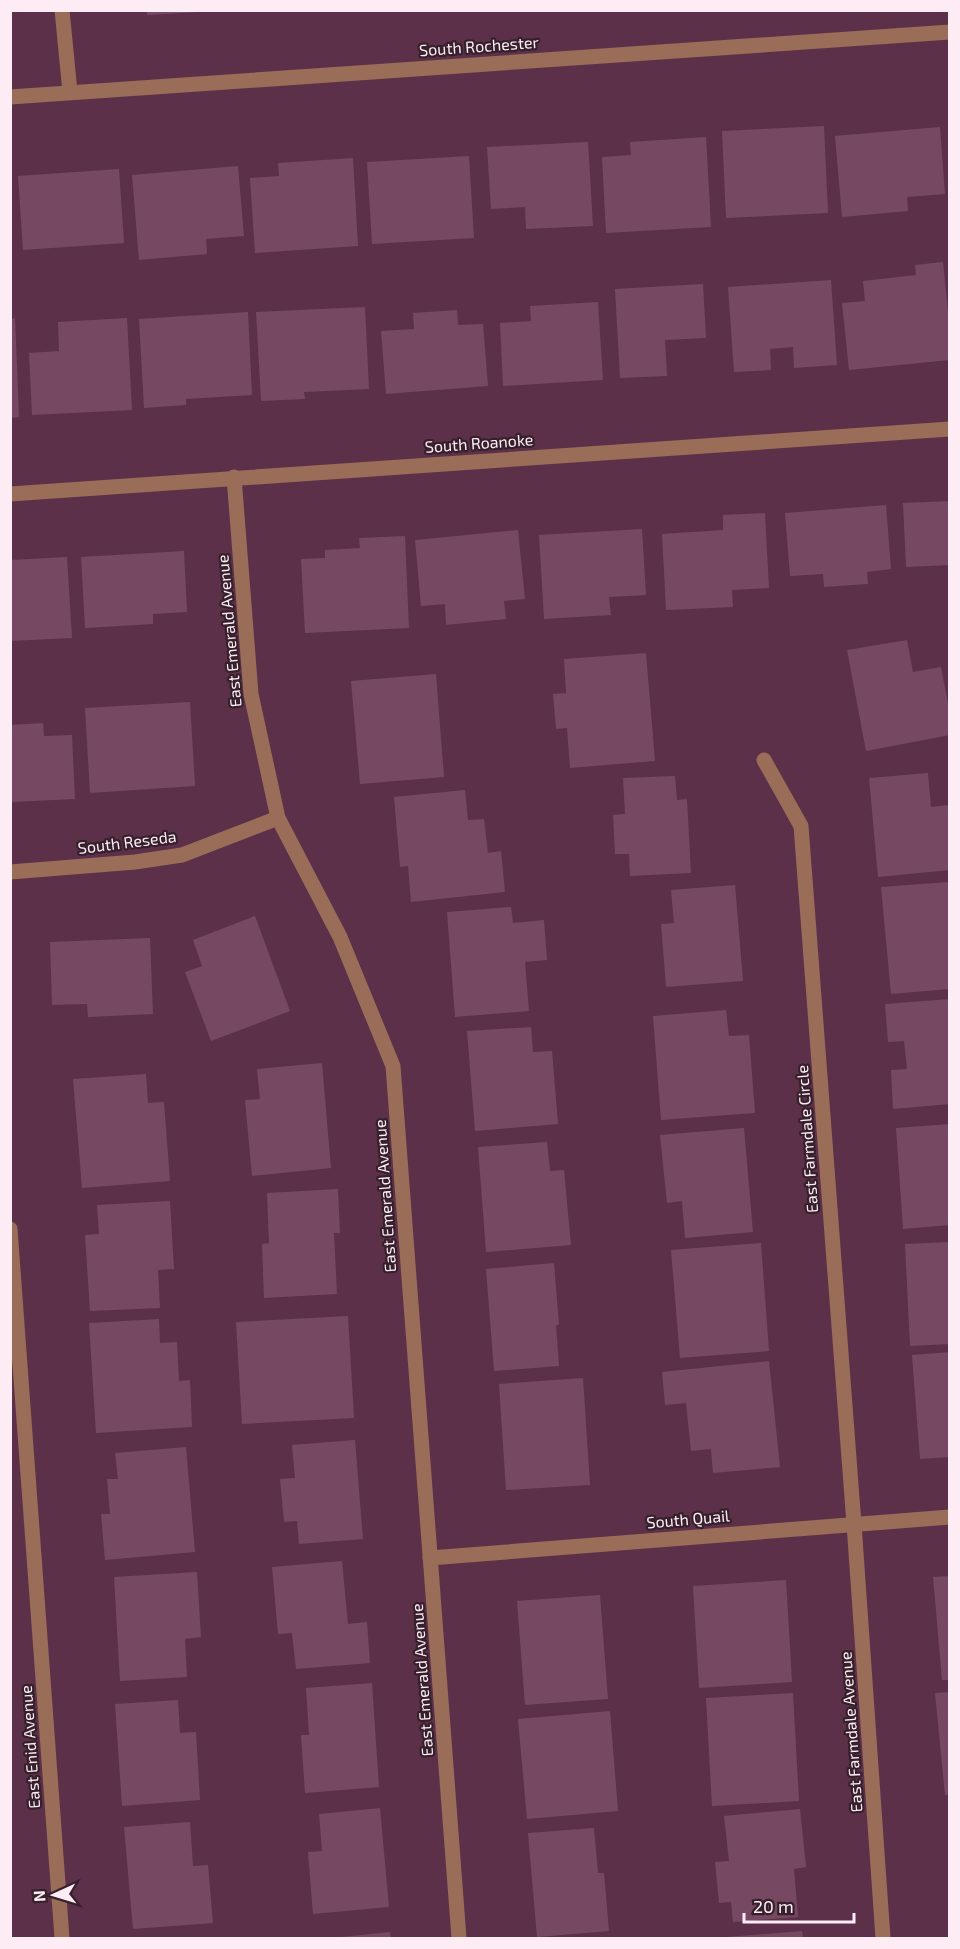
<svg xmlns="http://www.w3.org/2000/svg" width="960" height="1949" viewBox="0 0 960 1949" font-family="'Exo 2',sans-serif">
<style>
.building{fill:#774862}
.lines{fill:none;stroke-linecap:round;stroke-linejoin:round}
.minor{stroke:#996d58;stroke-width:15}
.labels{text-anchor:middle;stroke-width:4.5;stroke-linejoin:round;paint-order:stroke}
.street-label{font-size:16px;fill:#feecf5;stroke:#35202b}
</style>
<rect width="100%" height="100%" fill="#5d3049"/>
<g class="building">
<path d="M 147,10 L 200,10 L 200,12 L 147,15 Z"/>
<path d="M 824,126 L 828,213 L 726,218 L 722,131 Z"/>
<path d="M 940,127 L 945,194 L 907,197 L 908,211 L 842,217 L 835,136 Z"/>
<path d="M 706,137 L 711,227 L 606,233 L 602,157 L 631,155 L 630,142 Z"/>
<path d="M 588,142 L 593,226 L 526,229 L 525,207 L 491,209 L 487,147 Z"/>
<path d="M 469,156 L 474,238 L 372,244 L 367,162 Z"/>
<path d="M 353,158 L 358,246 L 255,253 L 250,178 L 279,176 L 278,163 Z"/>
<path d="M 238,166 L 244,236 L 206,239 L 207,254 L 139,260 L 132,175 Z"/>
<path d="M 119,169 L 124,243 L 23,250 L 18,176 Z"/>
<path d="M 943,262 L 950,332 L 950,360 L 849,370 L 842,303 L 865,301 L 863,281 L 916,275 L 915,265 Z"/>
<path d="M 831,280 L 837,365 L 794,368 L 793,347 L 770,349 L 771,370 L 734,372 L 728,287 Z"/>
<path d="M 703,284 L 706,338 L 665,340 L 667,376 L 620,378 L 615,289 Z"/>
<path d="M 598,302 L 603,380 L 503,386 L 500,323 L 531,321 L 530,306 Z"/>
<path d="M 365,307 L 369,389 L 304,392 L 305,399 L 261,401 L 256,312 Z"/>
<path d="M 457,310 L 458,325 L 483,324 L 488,386 L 386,394 L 381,331 L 414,329 L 413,313 Z"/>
<path d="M 248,312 L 252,395 L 186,399 L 186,405 L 144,408 L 139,319 Z"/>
<path d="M 15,318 L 19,417 L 10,418 L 10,319 Z"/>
<path d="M 127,318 L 132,410 L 32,415 L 29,353 L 59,351 L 58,322 Z"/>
<path d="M 950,501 L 950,565 L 906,567 L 903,503 Z"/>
<path d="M 886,505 L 891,569 L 867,572 L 868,584 L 824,587 L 823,574 L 790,576 L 785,513 Z"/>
<path d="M 765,513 L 769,588 L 732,590 L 733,607 L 666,610 L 662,534 L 723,530 L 723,515 Z"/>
<path d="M 642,529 L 646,595 L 609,597 L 611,615 L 544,619 L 539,535 Z"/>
<path d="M 518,530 L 525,599 L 504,601 L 506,619 L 446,625 L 445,604 L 421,606 L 415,540 Z"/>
<path d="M 405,536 L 409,628 L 305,633 L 301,559 L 325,558 L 325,550 L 360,548 L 359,538 Z"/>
<path d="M 184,551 L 187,612 L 153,614 L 153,624 L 85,628 L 81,557 Z"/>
<path d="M 67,557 L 72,638 L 10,641 L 10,560 Z"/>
<path d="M 907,640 L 913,672 L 941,667 L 950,714 L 950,735 L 866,751 L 847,650 Z"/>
<path d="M 646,653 L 655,761 L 570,768 L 567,728 L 556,729 L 553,694 L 566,693 L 564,659 Z"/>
<path d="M 436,674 L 444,777 L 360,784 L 351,681 Z"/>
<path d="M 190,702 L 195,786 L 90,793 L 85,708 Z"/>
<path d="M 43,723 L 44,736 L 72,735 L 75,799 L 10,802 L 10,725 Z"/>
<path d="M 928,773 L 931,807 L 948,805 L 950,870 L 878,877 L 869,778 Z"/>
<path d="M 675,776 L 677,800 L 687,799 L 691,873 L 630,876 L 629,854 L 615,854 L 613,815 L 625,814 L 623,778 Z"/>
<path d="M 465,790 L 468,820 L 484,819 L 488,853 L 501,851 L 505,892 L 411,902 L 408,866 L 400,867 L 394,797 Z"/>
<path d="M 949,882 L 950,989 L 891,994 L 881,887 Z"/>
<path d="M 735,885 L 743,981 L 666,987 L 661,924 L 674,923 L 671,890 Z"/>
<path d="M 511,907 L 513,923 L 544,920 L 547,960 L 525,962 L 529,1011 L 455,1017 L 447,912 Z"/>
<path d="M 255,916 L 290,1011 L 211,1041 L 185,972 L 202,966 L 193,940 Z"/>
<path d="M 150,938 L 153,1014 L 88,1017 L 87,1004 L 52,1005 L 50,942 Z"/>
<path d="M 950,999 L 950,1104 L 893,1109 L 891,1070 L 907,1069 L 904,1041 L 888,1042 L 885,1004 Z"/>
<path d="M 726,1010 L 729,1036 L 749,1035 L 755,1113 L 661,1120 L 653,1016 Z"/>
<path d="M 531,1027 L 533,1052 L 552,1051 L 558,1124 L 475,1131 L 467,1031 Z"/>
<path d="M 322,1063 L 331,1168 L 252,1176 L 245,1100 L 260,1099 L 257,1069 Z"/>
<path d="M 146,1074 L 148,1103 L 164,1102 L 170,1181 L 82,1188 L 73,1079 Z"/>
<path d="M 950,1124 L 950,1225 L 903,1229 L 896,1128 Z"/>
<path d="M 744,1128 L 753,1232 L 685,1238 L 682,1201 L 667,1203 L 660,1135 Z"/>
<path d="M 547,1142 L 550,1171 L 564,1170 L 571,1245 L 486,1252 L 478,1147 Z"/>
<path d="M 338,1189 L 340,1233 L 334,1233 L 337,1294 L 264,1298 L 262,1244 L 269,1243 L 267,1193 Z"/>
<path d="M 170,1201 L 174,1269 L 158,1270 L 160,1308 L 90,1311 L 85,1235 L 99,1234 L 97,1205 Z"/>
<path d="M 950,1242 L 950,1344 L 910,1346 L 905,1244 Z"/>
<path d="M 761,1243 L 769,1351 L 680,1358 L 671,1250 Z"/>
<path d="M 554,1263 L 559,1325 L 556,1325 L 559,1366 L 494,1371 L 486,1269 Z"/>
<path d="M 348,1316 L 354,1418 L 242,1424 L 236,1322 Z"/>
<path d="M 159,1319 L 160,1343 L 177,1342 L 179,1381 L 190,1380 L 192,1427 L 96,1433 L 89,1323 Z"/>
<path d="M 950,1352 L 950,1457 L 920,1459 L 912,1355 Z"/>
<path d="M 769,1361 L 780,1467 L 713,1473 L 711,1449 L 691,1451 L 686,1403 L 665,1405 L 662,1372 Z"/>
<path d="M 583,1378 L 590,1485 L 506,1490 L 499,1384 Z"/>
<path d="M 355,1440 L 363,1539 L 299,1544 L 297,1521 L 284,1522 L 280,1479 L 295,1478 L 292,1445 Z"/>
<path d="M 186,1447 L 195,1552 L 105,1560 L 101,1514 L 110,1514 L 107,1479 L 118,1479 L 115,1453 Z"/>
<path d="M 342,1561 L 348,1624 L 367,1622 L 370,1663 L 296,1669 L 292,1633 L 278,1634 L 272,1567 Z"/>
<path d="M 197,1572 L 201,1637 L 185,1639 L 187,1677 L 120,1681 L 114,1577 Z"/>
<path d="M 950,1576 L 950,1680 L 942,1680 L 933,1577 Z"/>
<path d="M 786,1580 L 792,1682 L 699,1688 L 693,1586 Z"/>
<path d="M 600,1595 L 608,1699 L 525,1705 L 517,1601 Z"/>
<path d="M 372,1683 L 379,1787 L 305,1793 L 301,1735 L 309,1735 L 306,1688 Z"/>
<path d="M 950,1692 L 950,1795 L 945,1795 L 935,1693 Z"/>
<path d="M 793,1693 L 799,1801 L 712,1806 L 706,1698 Z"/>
<path d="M 178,1700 L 180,1733 L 196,1732 L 200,1800 L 122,1806 L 115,1704 Z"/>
<path d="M 610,1711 L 618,1811 L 527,1819 L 518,1719 Z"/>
<path d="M 380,1808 L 389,1907 L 313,1914 L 308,1852 L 322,1851 L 319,1814 Z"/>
<path d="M 800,1809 L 806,1867 L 794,1869 L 798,1917 L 733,1922 L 731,1902 L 719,1903 L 715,1862 L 729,1861 L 724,1816 Z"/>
<path d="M 190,1822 L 193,1866 L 208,1865 L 213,1923 L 133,1929 L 124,1827 Z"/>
<path d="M 594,1828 L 598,1873 L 604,1873 L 609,1931 L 537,1937 L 528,1833 Z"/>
<path d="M 802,1931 L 803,1938 L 727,1938 L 727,1937 Z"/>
<path d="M 390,1932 L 391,1938 L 341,1938 L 341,1937 Z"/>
</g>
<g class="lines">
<g class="minor">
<path d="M 62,10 L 70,92"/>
<path d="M 10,97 L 950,32"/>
<path d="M 234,477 L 251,694 L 278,818 L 340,937 L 393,1066 L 459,1938"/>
<path d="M 10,494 L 950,429"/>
<path d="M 764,760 L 801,826 L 854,1524 L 883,1938"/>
<path d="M 10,872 L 135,862 L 182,855 L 278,818"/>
<path d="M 10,1229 L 62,1938"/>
<path d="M 430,1558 L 950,1517"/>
</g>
</g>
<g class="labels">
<g class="street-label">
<text transform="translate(479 46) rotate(-4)" y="6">South Rochester</text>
<text transform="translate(479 443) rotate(-4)" y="6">South Roanoke</text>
<text transform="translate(229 631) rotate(-95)" y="6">East Emerald Avenue</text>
<text transform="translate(127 842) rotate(-7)" y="6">South Reseda</text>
<text transform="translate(807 1139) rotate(-94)" y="6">East Farmdale Circle</text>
<text transform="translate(385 1196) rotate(-94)" y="6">East Emerald Avenue</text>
<text transform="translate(688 1519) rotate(-5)" y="6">South Quail</text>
<text transform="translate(422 1680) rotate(-94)" y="6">East Emerald Avenue</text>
<text transform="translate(851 1732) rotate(-94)" y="6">East Farmdale Avenue</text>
<text transform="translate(30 1747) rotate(-94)" y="6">East Enid Avenue</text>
</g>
</g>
<rect width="960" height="1949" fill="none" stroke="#feecf5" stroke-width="24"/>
<g transform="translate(54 1895) rotate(266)" stroke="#35202b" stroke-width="4.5" paint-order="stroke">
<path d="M0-4.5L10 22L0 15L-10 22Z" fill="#feecf5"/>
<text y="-9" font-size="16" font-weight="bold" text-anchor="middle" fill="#feecf5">N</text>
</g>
<path d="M744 1913v9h110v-9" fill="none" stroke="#feecf5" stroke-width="3"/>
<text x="753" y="1913" font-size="18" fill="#feecf5" stroke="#35202b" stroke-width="4.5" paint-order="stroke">20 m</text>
</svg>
